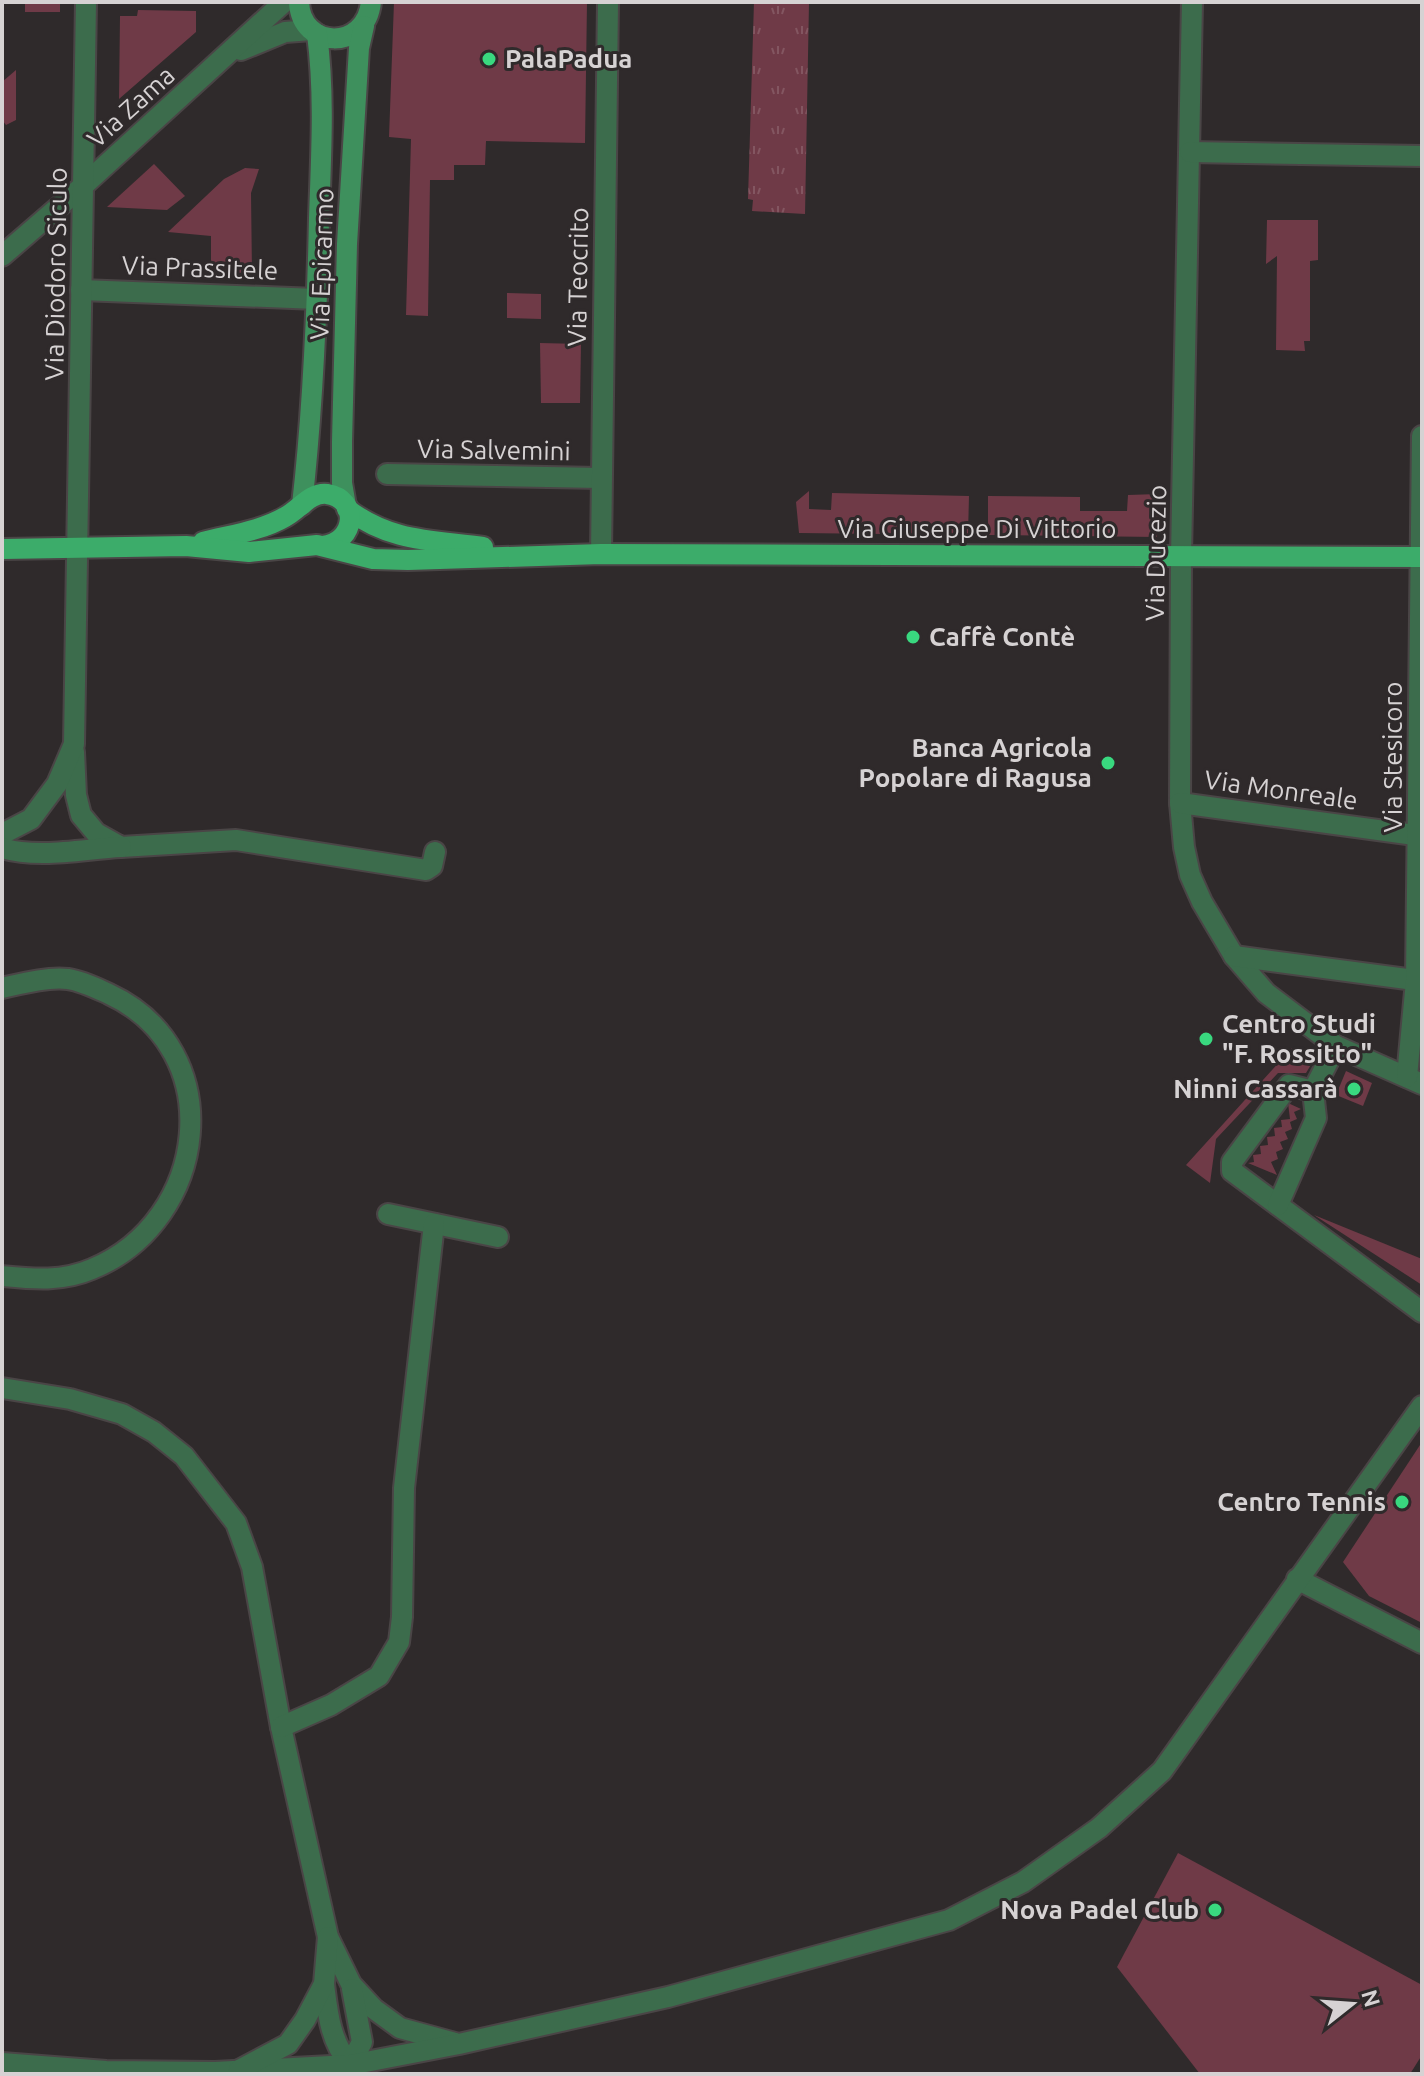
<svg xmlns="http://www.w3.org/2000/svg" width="1424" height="2076" viewBox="0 0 1424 2076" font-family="Ubuntu,sans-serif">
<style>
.grass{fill:url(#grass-tufts)}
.garden{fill:#6f3a47}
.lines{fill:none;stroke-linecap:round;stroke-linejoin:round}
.minor-casing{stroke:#4a4546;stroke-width:24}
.secondary-casing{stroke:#4a4546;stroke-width:24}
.primary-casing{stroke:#4a4546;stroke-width:24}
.minor{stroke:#3c6c4c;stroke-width:20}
.secondary{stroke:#3e905d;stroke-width:20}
.primary{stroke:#3cac6a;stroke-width:20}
.poi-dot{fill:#39d87f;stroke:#2f2a2b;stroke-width:3}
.labels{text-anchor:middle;stroke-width:6;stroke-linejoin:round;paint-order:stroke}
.poi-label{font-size:26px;font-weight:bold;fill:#d6d2d3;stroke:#2f2a2b;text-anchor:end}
.street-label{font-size:26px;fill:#d6d2d3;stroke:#2f2a2b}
</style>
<defs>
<pattern id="grass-tufts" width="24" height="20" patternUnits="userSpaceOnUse" patternTransform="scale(2)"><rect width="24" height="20" fill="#6f3a47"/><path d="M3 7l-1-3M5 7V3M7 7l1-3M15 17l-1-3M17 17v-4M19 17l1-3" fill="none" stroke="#835661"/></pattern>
</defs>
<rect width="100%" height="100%" fill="#2f2a2b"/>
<path class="grass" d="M 754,2 L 809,2 L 805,214 L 752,211 L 753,200 L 748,199 Z"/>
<g class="garden">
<rect x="25" y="2" width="35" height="10"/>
<path d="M 394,2 L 587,2 L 585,143 L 486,141 L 485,165 L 454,165 L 454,180 L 430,180 L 428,316 L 406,315 L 411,139 L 389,137 Z"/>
<path d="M 138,10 L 196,11 L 196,32 L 119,99 L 120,16 L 137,16 Z"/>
<path d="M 16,70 L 16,120 L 6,125 L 2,120 L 2,82 Z"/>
<path d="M 154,164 L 185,196 L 167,210 L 107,207 Z"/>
<path d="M 245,168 L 259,169 L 251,193 L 252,273 L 211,272 L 211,236 L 168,232 L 224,179 Z"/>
<path d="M 1267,220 L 1318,220 L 1318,260 L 1310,261 L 1310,341 L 1304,341 L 1305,351 L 1276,350 L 1277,256 L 1266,264 Z"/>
<path d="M 507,293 L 541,294 L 541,319 L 507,318 Z"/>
<path d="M 540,343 L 581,344 L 580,403 L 541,403 Z"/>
<path d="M 809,491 L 809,509 L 831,510 L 832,493 L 969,496 L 968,535 L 799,533 L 796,502 Z"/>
<path d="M 1158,494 L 1157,537 L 988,535 L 988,496 L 1080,497 L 1080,511 L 1127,511 L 1128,495 Z"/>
<path d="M 1292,1048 L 1315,1058 L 1306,1073 L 1278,1073 L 1216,1139 L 1210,1183 L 1186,1165 Z"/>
<path d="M 1346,1071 L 1372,1083 L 1363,1106 L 1336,1095 Z"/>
<path d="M 1288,1103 L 1301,1109 L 1294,1112 L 1297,1119 L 1290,1122 L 1292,1129 L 1285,1132 L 1288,1139 L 1280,1142 L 1283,1149 L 1276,1152 L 1278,1159 L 1271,1162 L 1277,1175 L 1248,1163 L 1254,1162 L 1253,1155 L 1261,1154 L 1260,1146 L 1268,1145 L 1267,1137 L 1275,1136 L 1274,1128 L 1282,1127 L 1281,1120 L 1290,1119 Z"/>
<path d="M 1314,1215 L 1422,1259 L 1422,1285 Z"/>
<path d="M 1422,1442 L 1422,1623 L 1369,1596 L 1343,1562 Z"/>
<path d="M 1178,1853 L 1422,1985 L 1422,2055 L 1410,2074 L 1200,2074 L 1117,1967 Z"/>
</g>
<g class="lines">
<g class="minor-casing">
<g id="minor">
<path d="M 1192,2 L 1181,556 L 1180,803 L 1184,847 L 1190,875 L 1202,902 L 1234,956 L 1266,993 L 1336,1046 L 1422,1084"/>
<path d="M 241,50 L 285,32 L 312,30"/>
<path d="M 1190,152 L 1422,156"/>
<path d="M 2,256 L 84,185 L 284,2"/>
<path d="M 81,290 L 317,299"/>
<path d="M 387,474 L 600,478"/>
<path d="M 601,554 L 608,2"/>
<path d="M 74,752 L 76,795 L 81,815 L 96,833 L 121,847 L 236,840 L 426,870 L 432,866 L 435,852"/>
<path d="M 1180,803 L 1422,836"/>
<path d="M 2,834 L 31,819 L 57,784 L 74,744 L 86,2"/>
<path d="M 2,848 C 39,859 83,849 121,847"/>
<path d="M 1234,956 L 1422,981"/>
<path d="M 2,988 C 24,983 46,977 68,979 C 82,981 96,988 109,994 C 230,1050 209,1221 92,1269 C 62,1282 33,1279 2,1276"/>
<path d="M 1407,1077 L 1416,981 L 1422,436"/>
<path d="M 1313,1091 L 1289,1085 L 1232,1162 L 1232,1171 L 1422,1312"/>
<path d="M 1278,1205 L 1316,1118 L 1313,1091 L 1336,1046"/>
<path d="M 388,1214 L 498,1237"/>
<path d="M 2,1388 L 70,1399 L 122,1414 L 154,1432 L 184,1456 L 236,1523 L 252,1567 L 281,1727 L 328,1937 L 351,1984 L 374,2009 L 400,2028 L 455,2043"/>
<path d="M 1297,1579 L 1422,1643"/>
<path d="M 281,1727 L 331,1705 L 379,1676 L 399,1642 L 402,1617 L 404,1488 L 434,1224"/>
<path d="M 324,1984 C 328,2015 330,2040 350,2065 L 362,2042 L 352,1989"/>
<path d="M 2,2063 L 106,2071 L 215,2072 L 350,2065 L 459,2044 L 668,1997 L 949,1920 L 1023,1882 L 1099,1828 L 1162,1771 L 1422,1406"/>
<path d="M 239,2070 L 288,2044 L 305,2020 L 324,1984 L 328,1937"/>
</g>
</g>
<g class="secondary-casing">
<g id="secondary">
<path d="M 299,2 C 301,50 366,51 371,2"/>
<path d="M 302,505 C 313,409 317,315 319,218 C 321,157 325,95 317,34"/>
<path d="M 346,506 L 342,483 L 342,442 L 347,244 L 359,48 L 364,26"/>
</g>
</g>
<g class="primary-casing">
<g id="primary">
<path d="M 347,509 C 391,542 431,540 483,547"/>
<path d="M 203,542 C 229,535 261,531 285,517 C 299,510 310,492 327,494 C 360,499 356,542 323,546"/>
<path d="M 2,549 L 186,546 L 249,552 L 317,545 L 373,559 L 408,560 L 601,554 L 1422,557"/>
</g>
</g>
<use href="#minor" class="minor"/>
<use href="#secondary" class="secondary"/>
<use href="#primary" class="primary"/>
</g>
<g class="poi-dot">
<circle cx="489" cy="59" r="8"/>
<circle cx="913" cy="637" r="8"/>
<circle cx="1108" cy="763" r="8"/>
<circle cx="1206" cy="1039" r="8"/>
<circle cx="1354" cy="1089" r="8"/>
<circle cx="1402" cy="1502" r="8"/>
<circle cx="1215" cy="1910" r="8"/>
</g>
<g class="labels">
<g class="poi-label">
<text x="505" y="68" text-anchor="start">PalaPadua</text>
<text x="929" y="646" text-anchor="start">Caffè Contè</text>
<text x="1092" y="757">Banca Agricola<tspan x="1092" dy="30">Popolare di Ragusa</tspan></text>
<text x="1222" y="1033" text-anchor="start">Centro Studi<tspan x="1222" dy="30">"F. Rossitto"</tspan></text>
<text x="1338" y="1098">Ninni Cassarà</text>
<text x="1386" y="1511">Centro Tennis</text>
<text x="1199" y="1919">Nova Padel Club</text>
</g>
<g class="street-label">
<text transform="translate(131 107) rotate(-42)" y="9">Via Zama</text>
<text transform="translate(322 264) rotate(-88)" y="9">Via Epicarmo</text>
<text transform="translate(200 268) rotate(2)" y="9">Via Prassitele</text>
<text transform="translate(56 274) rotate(-89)" y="9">Via Diodoro Siculo</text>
<text transform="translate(578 277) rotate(-89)" y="9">Via Teocrito</text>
<text transform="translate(494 450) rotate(1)" y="9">Via Salvemini</text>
<text x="977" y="538">Via Giuseppe Di Vittorio</text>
<text transform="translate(1156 553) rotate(-89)" y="9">Via Ducezio</text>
<text transform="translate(1393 757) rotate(-90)" y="9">Via Stesicoro</text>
<text transform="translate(1281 790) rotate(8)" y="9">Via Monreale</text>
</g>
</g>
<rect width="1424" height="2076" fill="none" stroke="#d6d2d3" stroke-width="8"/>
<g transform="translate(1352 2004) rotate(73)" stroke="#2f2a2b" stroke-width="6" paint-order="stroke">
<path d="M0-6L14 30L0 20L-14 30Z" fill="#d6d2d3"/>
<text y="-12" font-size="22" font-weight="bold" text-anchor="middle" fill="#d6d2d3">N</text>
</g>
</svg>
